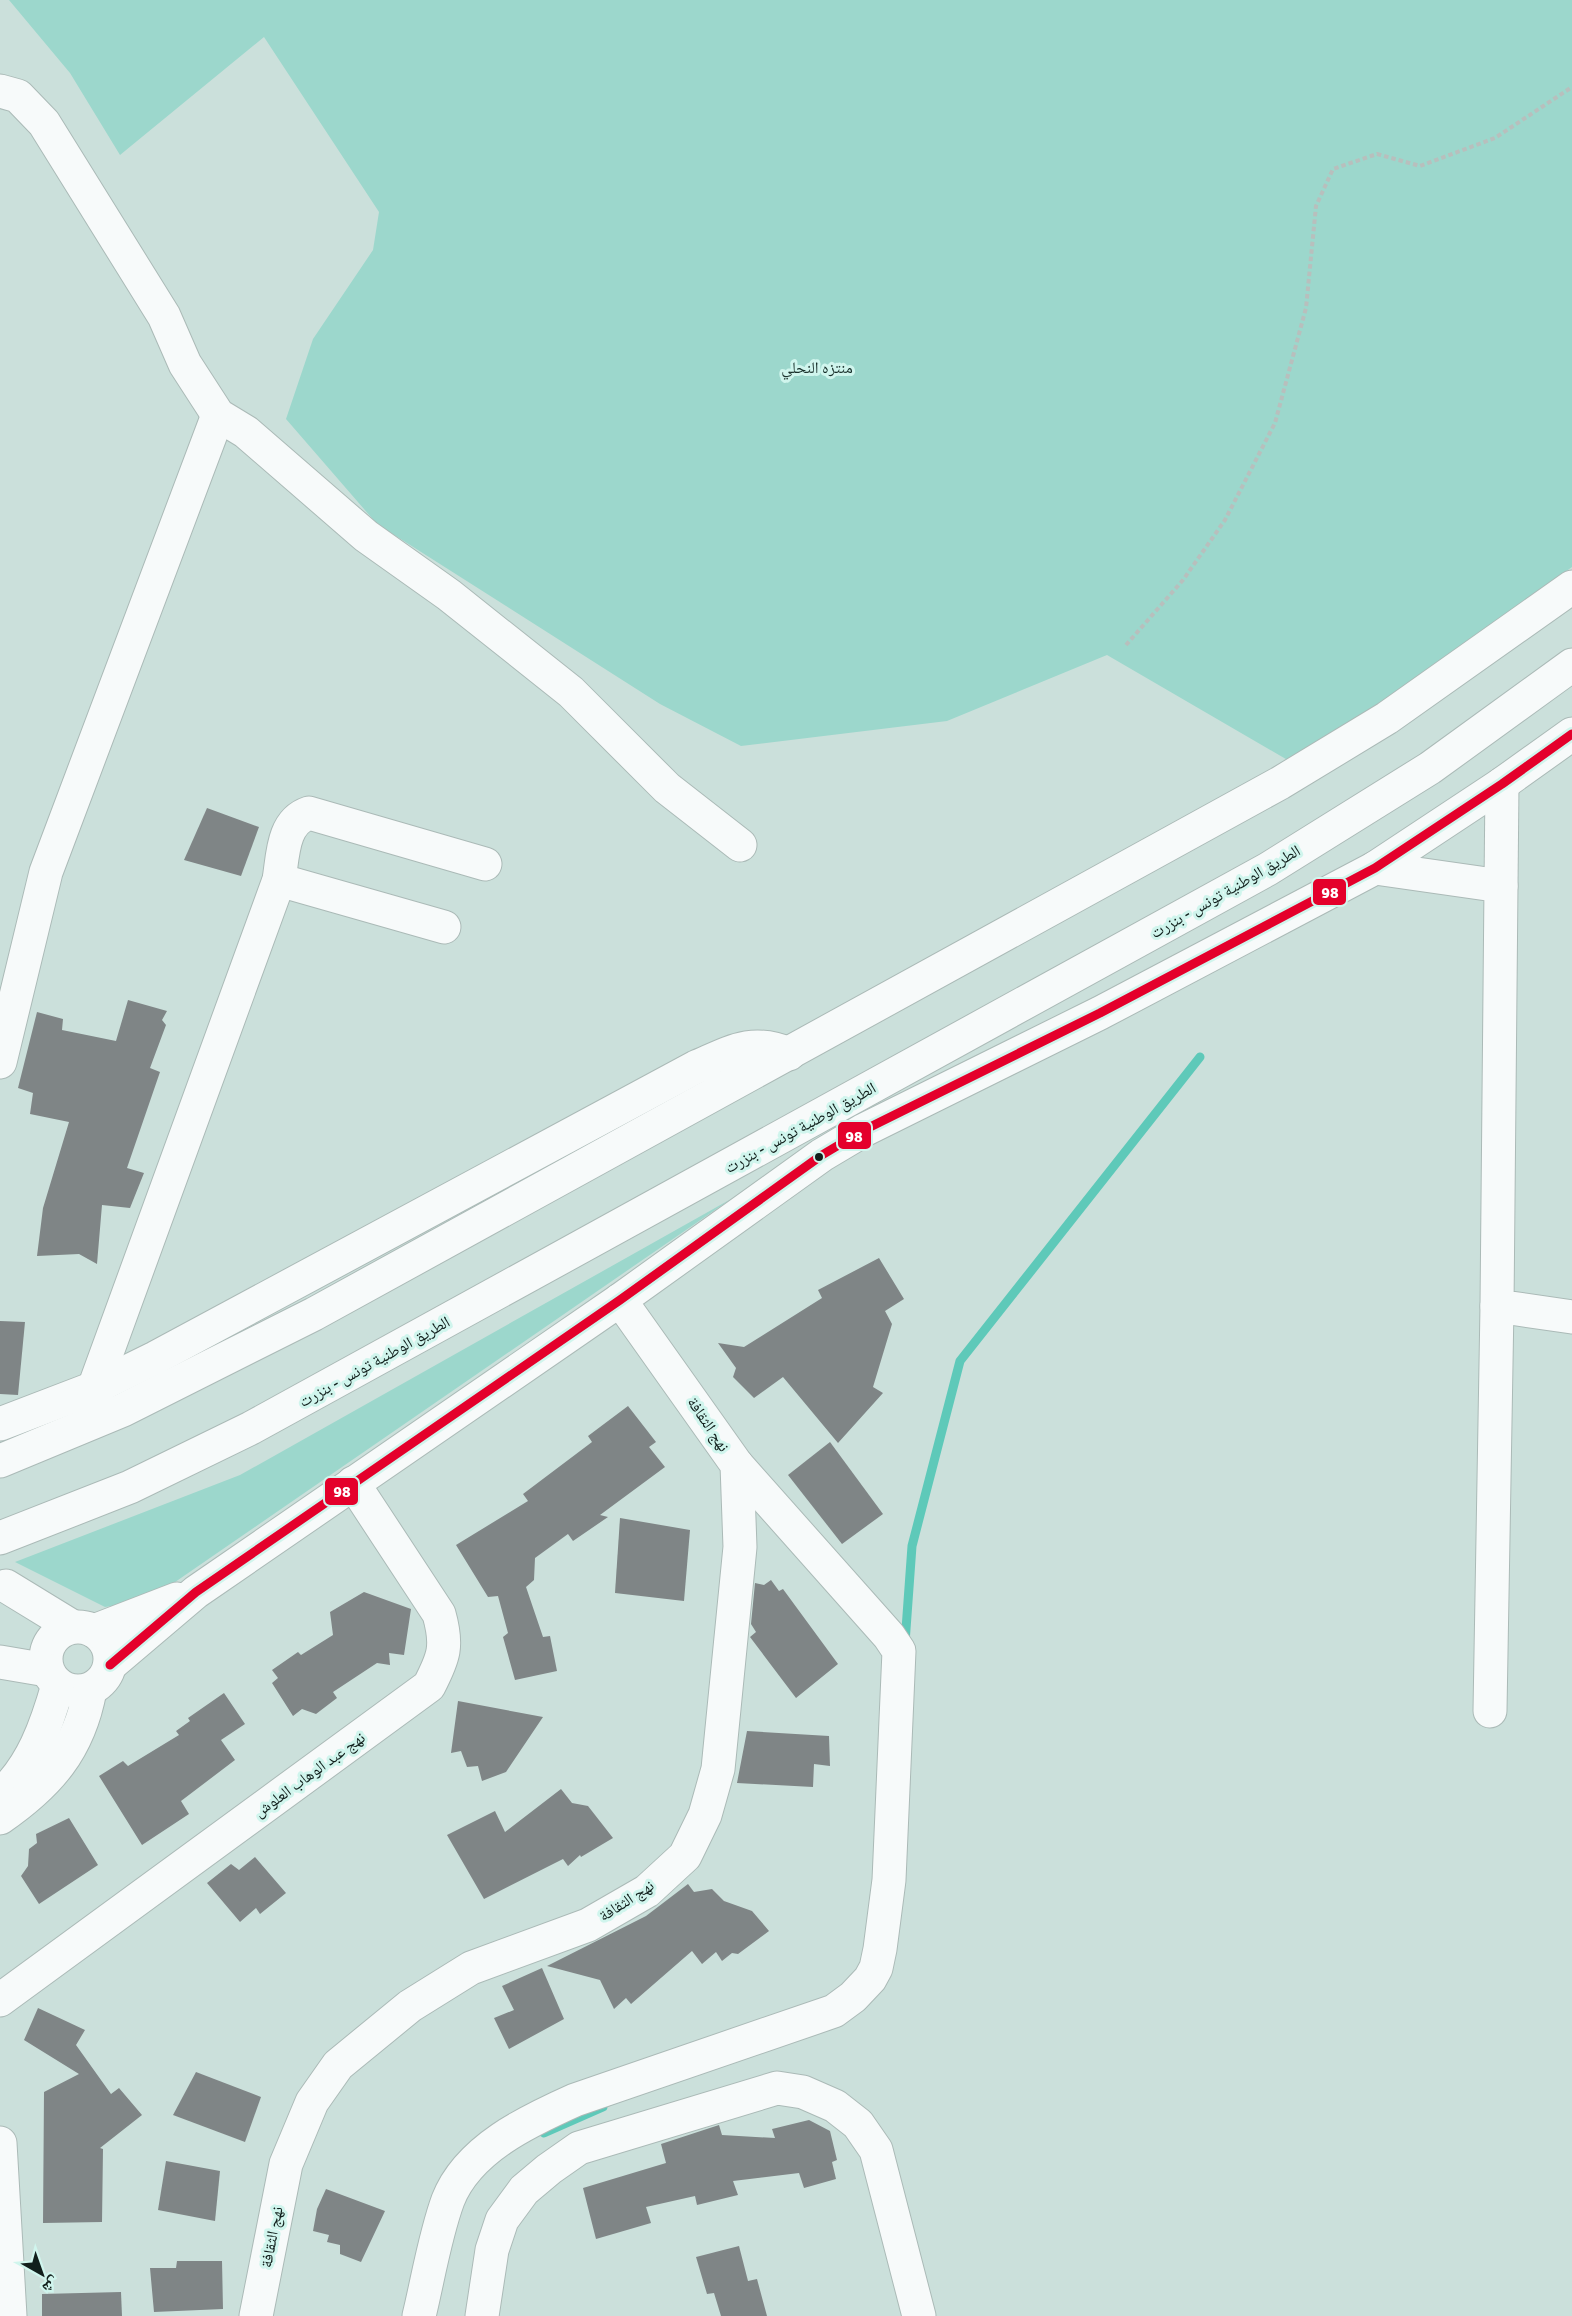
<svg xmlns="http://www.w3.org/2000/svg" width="1572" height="2316" viewBox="0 0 1572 2316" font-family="Signika,'Noto Naskh Arabic',sans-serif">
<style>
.green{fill:#9cd7cc}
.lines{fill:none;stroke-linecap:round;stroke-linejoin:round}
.stream{stroke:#5ec9b9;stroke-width:9}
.building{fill:#7f8586}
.minor-casing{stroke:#abbab7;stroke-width:35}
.highway-casing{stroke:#abbab7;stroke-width:35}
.path{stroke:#b8bfbd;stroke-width:4;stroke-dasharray:4.5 3;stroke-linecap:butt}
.minor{stroke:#f7fafa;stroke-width:33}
.highway{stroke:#f7fafa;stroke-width:33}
.bus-1-casing{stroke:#d0f5ed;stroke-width:14}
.bus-1{stroke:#e4002b;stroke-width:9}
.bus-dot{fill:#111f1c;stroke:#d0f5ed;stroke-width:2}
.labels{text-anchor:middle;stroke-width:6;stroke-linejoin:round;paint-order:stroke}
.park-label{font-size:16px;fill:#19302b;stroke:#d0f5ed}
.street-label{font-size:16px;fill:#111f1c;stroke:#d0f5ed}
.line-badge{stroke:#d0f5ed;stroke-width:2}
.badge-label{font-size:16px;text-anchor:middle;font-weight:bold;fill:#fff}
</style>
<rect width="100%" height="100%" fill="#cbe0db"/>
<g class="green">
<path d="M 9,0 L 1572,0 L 1572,567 L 1371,712 L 1291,762 L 1107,655 L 947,721 L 741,746 L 660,704 L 377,524 L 286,419 L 313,339 L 373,250 L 379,212 L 264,37 L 120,155 L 70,73 Z"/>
<path d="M 731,1199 L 149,1600 L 105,1607 L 15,1562 L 240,1475 Z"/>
</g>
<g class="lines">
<g class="stream">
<path d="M 905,1643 L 912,1546 L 960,1361 L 1200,1057"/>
<path d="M 544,2133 L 603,2107"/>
</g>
</g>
<g class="building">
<path d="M 207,808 L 259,827 L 241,876 L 184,860 Z"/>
<path d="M 128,1000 L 167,1011 L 162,1020 L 166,1025 L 150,1068 L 160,1072 L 127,1168 L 144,1173 L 130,1208 L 102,1205 L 97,1264 L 79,1254 L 37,1256 L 43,1208 L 69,1122 L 30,1114 L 33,1093 L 18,1088 L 37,1012 L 63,1019 L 62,1030 L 116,1041 Z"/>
<path d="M 879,1258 L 904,1299 L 885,1311 L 892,1324 L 873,1387 L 883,1393 L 838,1443 L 783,1377 L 754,1398 L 733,1377 L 736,1368 L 718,1343 L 744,1347 L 822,1298 L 818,1290 Z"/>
<path d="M 0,1321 L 25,1322 L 18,1395 L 0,1394 Z"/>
<path d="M 628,1406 L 656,1442 L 649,1447 L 665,1467 L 600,1515 L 608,1517 L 573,1541 L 568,1534 L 535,1558 L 534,1580 L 526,1587 L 543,1637 L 550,1636 L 557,1671 L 515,1680 L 503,1637 L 508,1633 L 498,1596 L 488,1597 L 456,1545 L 528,1501 L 523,1494 L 592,1442 L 588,1436 Z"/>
<path d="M 830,1442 L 883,1514 L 842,1544 L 788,1475 Z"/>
<path d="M 620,1518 L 690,1530 L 684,1601 L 615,1593 Z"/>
<path d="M 771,1580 L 779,1591 L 783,1589 L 838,1664 L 796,1698 L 750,1637 L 756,1632 L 751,1624 L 755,1583 L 764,1585 Z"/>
<path d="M 364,1592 L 411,1609 L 404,1655 L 389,1653 L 390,1665 L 377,1663 L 333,1692 L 337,1698 L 316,1714 L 302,1709 L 293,1716 L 272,1683 L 278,1678 L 272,1670 L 298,1652 L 301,1655 L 333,1635 L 330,1612 Z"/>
<path d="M 224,1693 L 245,1724 L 221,1740 L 235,1760 L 181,1801 L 189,1814 L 142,1845 L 99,1776 L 123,1761 L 128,1766 L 179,1735 L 176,1731 L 190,1721 L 188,1718 Z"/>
<path d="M 458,1701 L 543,1717 L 506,1772 L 482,1781 L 478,1766 L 467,1767 L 461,1751 L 451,1753 Z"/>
<path d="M 747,1731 L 829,1736 L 830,1766 L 814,1764 L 813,1787 L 737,1783 Z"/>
<path d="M 561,1789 L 572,1803 L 588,1806 L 613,1838 L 581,1857 L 580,1855 L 568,1866 L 563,1859 L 484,1899 L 447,1835 L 495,1811 L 505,1832 Z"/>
<path d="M 69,1818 L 98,1865 L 39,1904 L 21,1876 L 28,1866 L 29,1849 L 37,1843 L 36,1834 Z"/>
<path d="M 255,1857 L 286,1893 L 260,1914 L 256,1908 L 240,1922 L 207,1883 L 231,1864 L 239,1870 Z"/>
<path d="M 688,1884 L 694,1892 L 712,1889 L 724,1901 L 752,1911 L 769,1931 L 738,1954 L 732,1953 L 722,1961 L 716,1952 L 702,1964 L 692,1951 L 631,2004 L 626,1998 L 614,2009 L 600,1980 L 547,1966 L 646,1916 Z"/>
<path d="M 542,1968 L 564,2019 L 509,2049 L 494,2018 L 514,2010 L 502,1986 Z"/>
<path d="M 38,2008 L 85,2030 L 76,2045 L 111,2094 L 119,2088 L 142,2115 L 100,2148 L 103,2149 L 102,2222 L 43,2223 L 44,2092 L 79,2074 L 24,2040 Z"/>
<path d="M 196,2072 L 261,2097 L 245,2142 L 173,2115 Z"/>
<path d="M 809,2120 L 830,2131 L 837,2160 L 832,2162 L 836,2179 L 804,2188 L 799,2173 L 733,2181 L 738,2195 L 697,2205 L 695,2196 L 646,2207 L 651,2223 L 596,2239 L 583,2188 L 666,2163 L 661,2144 L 719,2125 L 722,2135 L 775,2138 L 772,2129 Z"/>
<path d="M 166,2161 L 220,2171 L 215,2221 L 158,2210 Z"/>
<path d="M 326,2189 L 385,2211 L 361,2262 L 340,2254 L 340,2245 L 327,2242 L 329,2235 L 313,2231 L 317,2209 Z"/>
<path d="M 739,2246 L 748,2281 L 757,2279 L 767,2316 L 721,2316 L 714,2293 L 707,2294 L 696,2257 Z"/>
<path d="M 177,2261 L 222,2261 L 223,2309 L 154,2312 L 150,2268 L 176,2268 Z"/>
<path d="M 121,2292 L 122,2316 L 42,2316 L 42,2294 Z"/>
</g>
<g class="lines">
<g class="minor-casing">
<g id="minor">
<path d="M 0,91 L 18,96 L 44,123 L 164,316 L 185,364 L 218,415 L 246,432 L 366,536 L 449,595 L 571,692 L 667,788 L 740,845"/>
<path d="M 1375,868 L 1501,886 L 1497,1306 L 1572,1317"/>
<path d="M 279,880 L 444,927"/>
<path d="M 1501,886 L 1502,784"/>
<path d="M 0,1062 L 46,872 L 218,415"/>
<path d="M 94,1388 L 279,880 C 283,856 282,822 309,813 L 485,864"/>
<path d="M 0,1424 L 94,1388 L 155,1358 L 696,1067 C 731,1052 752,1038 789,1054"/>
<path d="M 6,1586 L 73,1627"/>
<circle cx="78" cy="1659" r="32"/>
<path d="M 94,1631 L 177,1599"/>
<path d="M 0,1662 L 47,1670"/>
<path d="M 110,1665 L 196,1592 L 620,1300 L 822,1155 L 864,1130 L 1100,1013 L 1375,868 L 1502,784 L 1572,734"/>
<path d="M 1490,1711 L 1497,1306"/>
<path d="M 0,1795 C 32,1768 47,1724 58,1685"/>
<path d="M 0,1818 C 49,1784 79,1750 90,1690"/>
<path d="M 0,2000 L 429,1686 C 444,1657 448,1646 439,1614 L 353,1483"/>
<path d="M 0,2143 L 10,2316"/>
<path d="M 256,2316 L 286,2164 L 312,2102 L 338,2065 L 410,2006 L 471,1968 L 588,1925 L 647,1891 L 685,1856 L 705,1815 L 718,1769 L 740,1547 L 737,1465 L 620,1300"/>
<path d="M 419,2316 C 428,2279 435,2235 448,2200 C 468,2149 528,2121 575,2100 L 834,2011 L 853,1997 L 870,1979 L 876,1968 L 880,1949 L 889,1880 L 899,1651 L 889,1636 L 737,1465"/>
<path d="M 482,2316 L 492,2250 L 502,2220 L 524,2190 L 549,2169 L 579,2148 L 777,2088 L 803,2092 L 835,2106 L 858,2124 L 876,2150 L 919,2316"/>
</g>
</g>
<g class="highway-casing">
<g id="highway">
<path d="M 0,1461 L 123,1410 L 314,1314 L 1280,783 L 1387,718 L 1572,587"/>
<path d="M 0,1538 L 130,1487 L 251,1428 L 1268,869 L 1430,768 L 1572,665"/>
</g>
</g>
<path class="path" d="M 1126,645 L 1183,580 L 1225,520 L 1275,423 L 1306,308 L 1316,206 L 1333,169 L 1377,154 L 1420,166 L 1495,138 L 1572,87"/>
<use href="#minor" class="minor"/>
<use href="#highway" class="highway"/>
<g class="bus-1-casing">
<path id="bus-1" d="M 110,1665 L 196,1592 L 620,1300 L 822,1155 L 864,1130 L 1100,1013 L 1375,868 L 1502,784 L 1572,734"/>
</g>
<use href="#bus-1" class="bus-1"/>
</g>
<circle class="bus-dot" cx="819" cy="1157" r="5"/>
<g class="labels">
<g class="park-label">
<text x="817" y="373">منتزه النحلي</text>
</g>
<g class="street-label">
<text transform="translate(1225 891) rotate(-30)" y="6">الطريق الوطنية تونس - بنزرت</text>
<text transform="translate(800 1127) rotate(-29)" y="6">الطريق الوطنية تونس - بنزرت</text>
<text transform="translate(374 1361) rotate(-29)" y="6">الطريق الوطنية تونس - بنزرت</text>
<text transform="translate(709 1424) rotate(56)" y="6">نهج الثقافة</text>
<text transform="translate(309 1774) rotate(-36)" y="6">نهج عبد الوهاب العلوش</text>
<text transform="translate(626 1900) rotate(-33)" y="6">نهج الثقافة</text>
<text transform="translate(271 2237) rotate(-79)" y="6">نهج الثقافة</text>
</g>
</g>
<g class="line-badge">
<rect x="1312" y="878" width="35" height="28" rx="6" fill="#e4002b"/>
<rect x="837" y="1121" width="35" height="29" rx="6" fill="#e4002b"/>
<rect x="324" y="1477" width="35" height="29" rx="6" fill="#e4002b"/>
</g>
<g class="badge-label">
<text x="1330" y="898">98</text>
<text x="854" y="1142">98</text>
<text x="342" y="1497">98</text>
</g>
<g transform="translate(42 2274) rotate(140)" stroke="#d0f5ed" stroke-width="4.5" paint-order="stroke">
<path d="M0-4.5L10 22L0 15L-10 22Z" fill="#111f1c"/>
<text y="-9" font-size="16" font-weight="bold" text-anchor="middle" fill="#111f1c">ش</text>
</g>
</svg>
